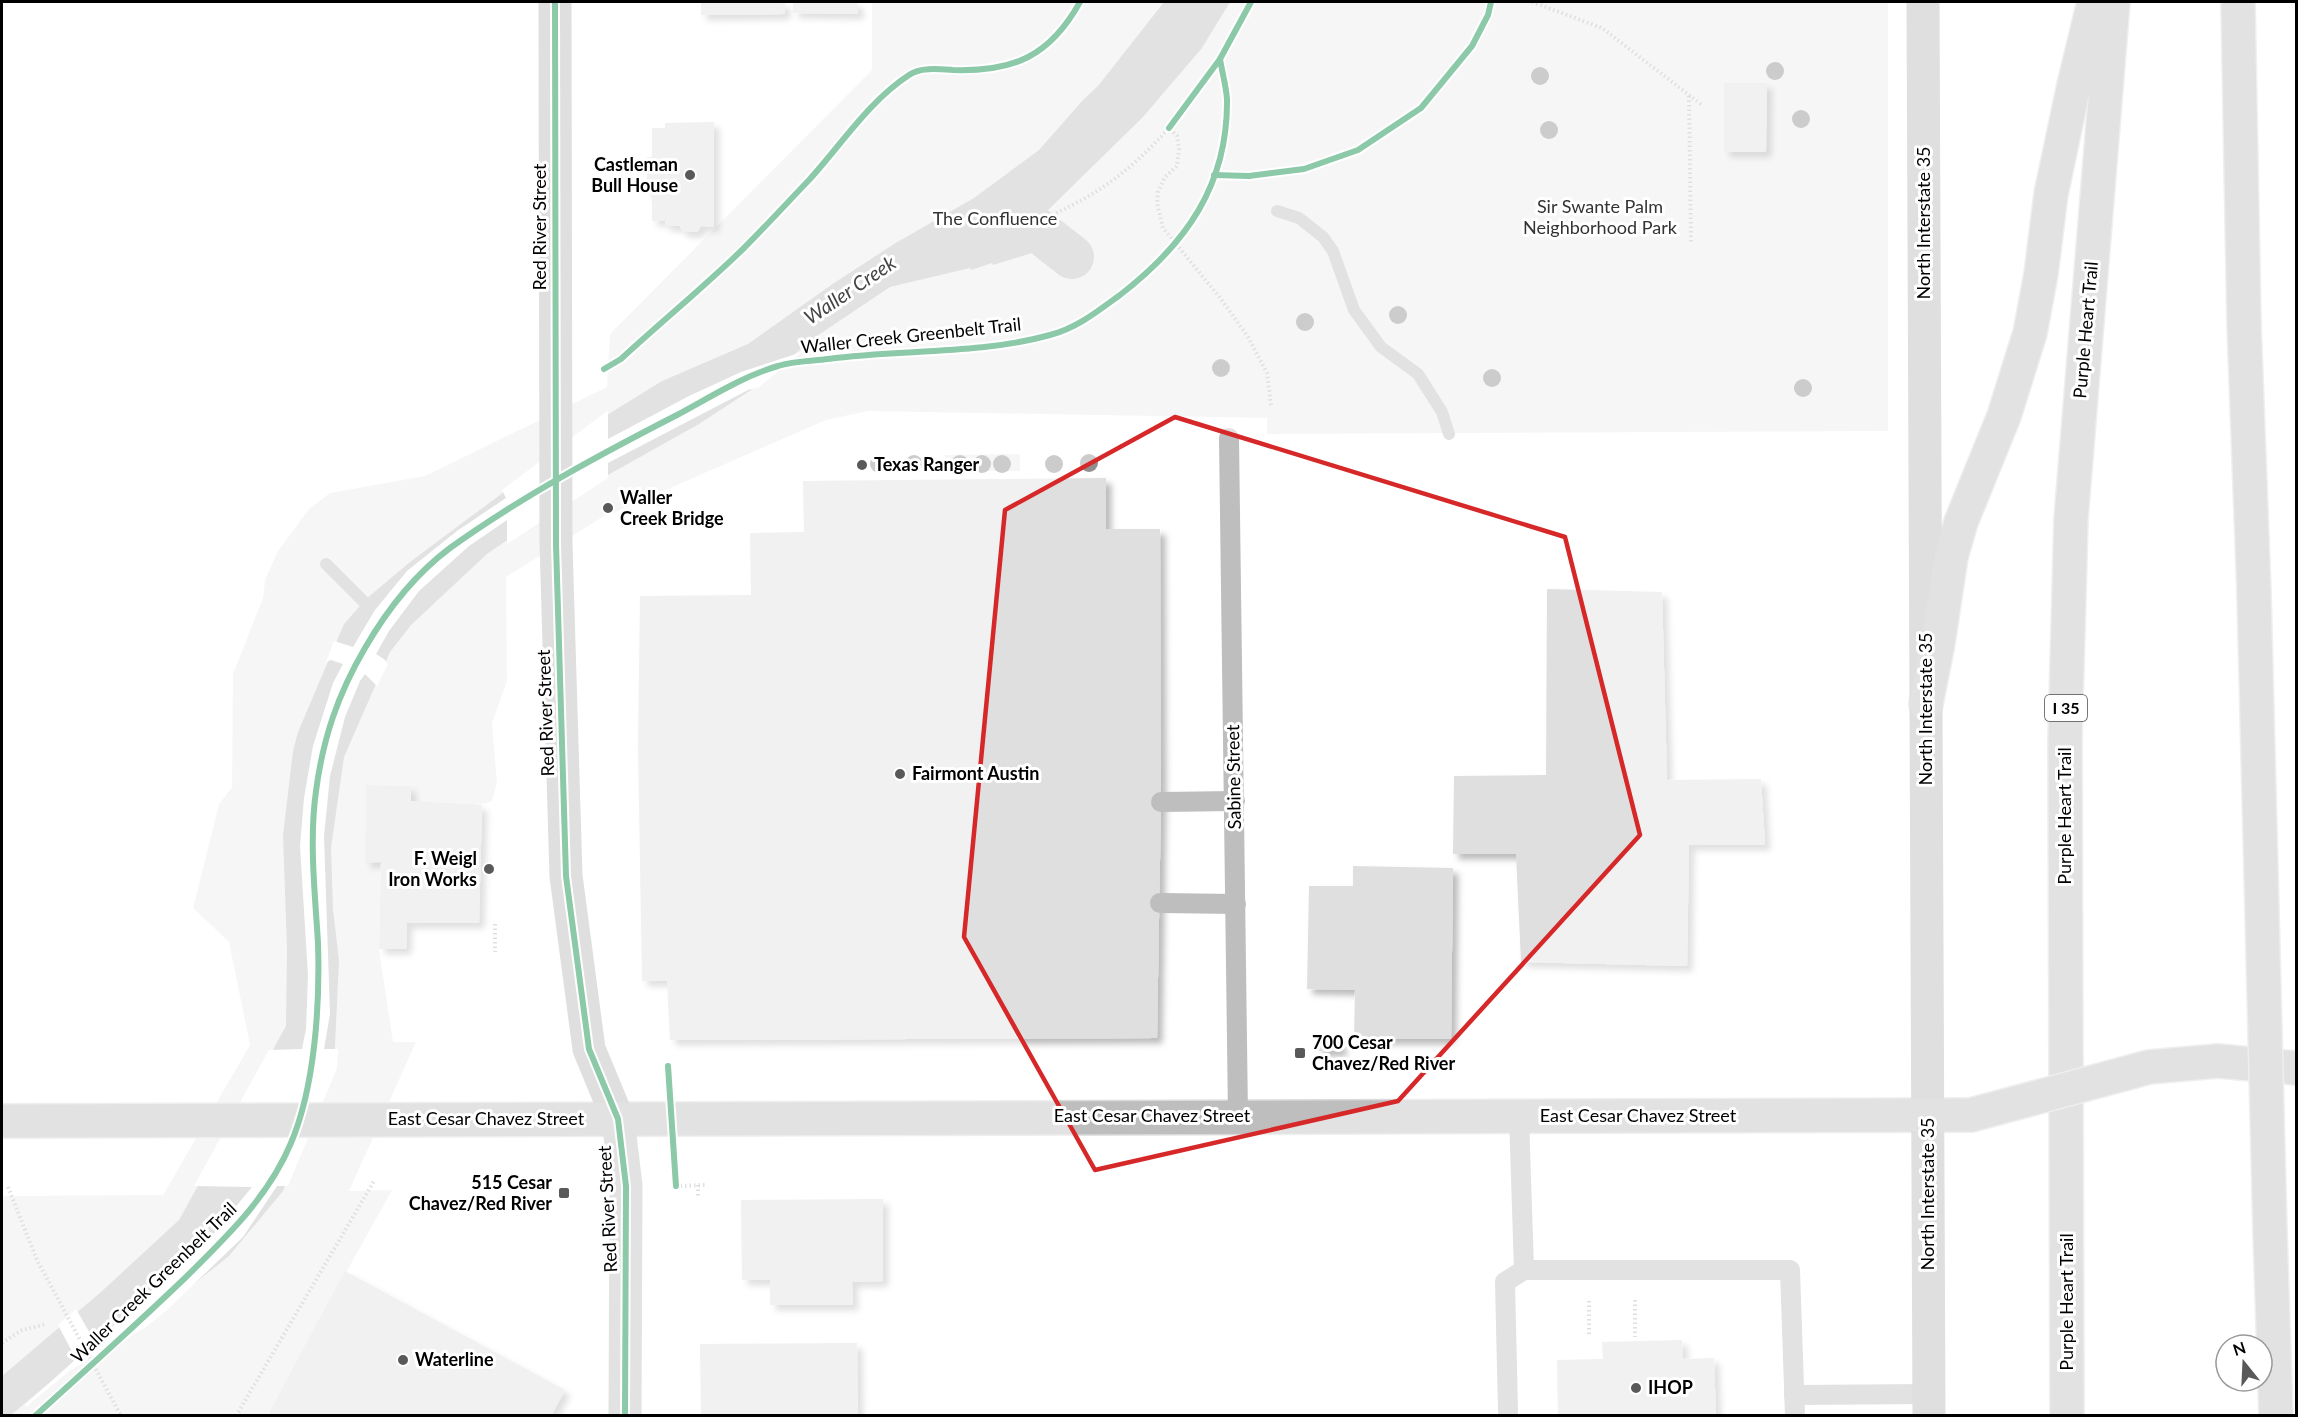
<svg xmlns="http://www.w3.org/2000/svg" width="2298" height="1417" viewBox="0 0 2298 1417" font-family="Lato,sans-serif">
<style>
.green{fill:#ececec}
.water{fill:#bfbfbf}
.pier{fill:#fff}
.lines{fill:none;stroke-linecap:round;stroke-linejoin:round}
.stream{stroke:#bfbfbf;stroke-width:12}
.canal{stroke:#bfbfbf;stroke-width:44}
.building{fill:#dfdfdf;filter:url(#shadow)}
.primary-casing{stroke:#dbdbdb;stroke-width:36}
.highway-casing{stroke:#dbdbdb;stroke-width:36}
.path{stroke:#b9b9b9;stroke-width:4;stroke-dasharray:1.5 3;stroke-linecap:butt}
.lane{stroke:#bebebe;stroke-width:20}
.street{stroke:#bebebe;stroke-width:33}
.secondary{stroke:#b8b8b8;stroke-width:33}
.primary{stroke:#bebebe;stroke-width:33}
.highway{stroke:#bebebe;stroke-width:33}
.primary-bridge-casing{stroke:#dbdbdb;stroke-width:36;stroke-linecap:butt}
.highway-bridge-casing{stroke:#dbdbdb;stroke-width:36;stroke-linecap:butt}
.primary-bridge{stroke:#bebebe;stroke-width:33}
.highway-bridge{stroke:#bebebe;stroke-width:33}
.cycleway-casing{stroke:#fff;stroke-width:10}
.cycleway{stroke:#00873e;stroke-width:6}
.tree{fill:#8f8f8f}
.marked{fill:none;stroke:#d62828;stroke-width:4.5;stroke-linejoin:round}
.poi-dot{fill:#595959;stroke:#fff;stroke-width:2}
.labels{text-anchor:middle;stroke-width:6;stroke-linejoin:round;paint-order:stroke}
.shield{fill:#fff;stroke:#4c4c4c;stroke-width:1.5}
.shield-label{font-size:16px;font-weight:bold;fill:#000}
.poi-label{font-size:18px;font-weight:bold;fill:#000;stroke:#fff;text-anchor:start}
.park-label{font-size:18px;fill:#333;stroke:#fff}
.street-label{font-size:18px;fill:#000;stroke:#fff}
.water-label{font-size:20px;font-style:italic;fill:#444;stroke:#fff}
</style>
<defs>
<filter id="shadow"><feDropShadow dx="5.5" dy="5.5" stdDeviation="3" flood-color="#0004"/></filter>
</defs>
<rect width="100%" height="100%" fill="#fff"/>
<g class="green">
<path d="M 872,2 L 1888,2 L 1888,431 L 1267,434 L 1267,418 L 868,411 L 826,420 L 613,513 L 609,513 L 506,577 L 507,681 L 492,723 L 497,782 L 492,801 C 467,811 435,802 411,801 L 411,786 L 366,785 L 365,862 L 381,862 L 379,949 L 393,1042 L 416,1042 L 349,1191 L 392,1190 L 267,1415 L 2,1415 L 2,1196 L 163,1195 L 250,1045 L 229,942 L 193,908 L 219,804 L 232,787 L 233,674 L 263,598 L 265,580 L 278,551 L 309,509 L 330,493 L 425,476 L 607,387 L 610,334 L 872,70 Z"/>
<path d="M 1020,454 L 1020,471 L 945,471 L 945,455 Z"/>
</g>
<path class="water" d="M 1164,2 L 1230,2 L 1202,48 L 1143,117 L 1045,213 L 1054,232 L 1045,249 L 993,265 L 992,263 L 971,270 L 970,268 L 890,287 L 817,336 L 751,390 L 699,424 L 608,475 L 506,541 L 487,554 L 411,625 L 390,652 L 344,757 L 331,848 L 333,909 L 339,961 L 334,1067 L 283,1191 L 229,1256 L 144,1324 L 67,1368 L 11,1415 L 2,1416 L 2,1376 L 101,1292 L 179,1220 L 286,1026 L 287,949 L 283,835 L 293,751 L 298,732 L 344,624 L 366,599 L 410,562 L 607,415 L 662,381 L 748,344 L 834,283 L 894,244 L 974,198 L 1039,150 L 1084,99 L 1098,86 Z"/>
<path class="pier" d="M 802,352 L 759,387 L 748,390 L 608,463 L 608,478 L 507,544 L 507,520 L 469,546 L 419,591 L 389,631 L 376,654 L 384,659 L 388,664 L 377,686 L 365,674 L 360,681 L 345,717 L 330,776 L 324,836 L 330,1014 L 324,1049 L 338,1049 L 337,1068 L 288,1186 L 277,1186 L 243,1237 L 167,1310 L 146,1327 L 69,1371 L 26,1407 L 25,1405 L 76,1359 L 58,1325 L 76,1309 L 95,1342 L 211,1237 L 252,1187 L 194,1186 L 269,1050 L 302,1049 L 306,1029 L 308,975 L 300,846 L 304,798 L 313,746 L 333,683 L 343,664 L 331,660 L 326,662 L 334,641 L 353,647 L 375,610 L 407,571 L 457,531 L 506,498 L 502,490 L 606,412 L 608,411 L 608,439 L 689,396 L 741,372 Z"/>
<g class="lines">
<g class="stream">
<path d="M 1277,211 L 1299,218 L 1323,237 L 1333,251 L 1354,310 L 1381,347 L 1418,374 L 1442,412 L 1449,434"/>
<path d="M 326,564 L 364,602"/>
</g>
<path class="canal" d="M 1005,205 L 1072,257"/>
</g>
<g class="building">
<path d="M 701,2 L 785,2 L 785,14 L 701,15 Z"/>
<path d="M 793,2 L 858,2 L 858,14 L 793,13 Z"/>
<path d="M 1724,83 L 1767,83 L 1766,152 L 1724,152 Z"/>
<path d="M 714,122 L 714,227 L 701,226 L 697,232 L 683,232 L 680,226 L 665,226 L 665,221 L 652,221 L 652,193 L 647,193 L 647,157 L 652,157 L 652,128 L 665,128 L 665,123 Z"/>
<path d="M 1106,478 L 1106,529 L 1160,529 L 1161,802 L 1157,1038 L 670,1040 L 667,981 L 642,981 L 638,745 L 640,596 L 751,595 L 750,533 L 804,532 L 803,481 Z"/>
<path d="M 1547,589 L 1662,592 L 1667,780 L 1761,779 L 1765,845 L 1689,845 L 1687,966 L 1521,962 L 1516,854 L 1453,854 L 1454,776 L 1546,775 Z"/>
<path d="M 366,785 L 411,786 L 411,801 L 482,805 L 479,923 L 407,923 L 406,949 L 379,949 L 381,862 L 365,863 Z"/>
<path d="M 1353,866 L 1453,868 L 1451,1039 L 1354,1039 L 1355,990 L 1307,989 L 1309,886 L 1353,886 Z"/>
<rect x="1318" y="1041" width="23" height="10"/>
<path d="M 883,1199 L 883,1281 L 852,1282 L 853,1305 L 770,1305 L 770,1280 L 742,1280 L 741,1200 Z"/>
<path d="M 345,1271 L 565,1390 L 551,1416 L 267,1416 Z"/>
<path d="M 1682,1340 L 1683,1359 L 1714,1358 L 1716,1416 L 1558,1416 L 1557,1360 L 1603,1359 L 1602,1342 Z"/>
<path d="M 857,1343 L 858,1416 L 701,1416 L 700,1344 Z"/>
</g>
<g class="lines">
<g class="primary-casing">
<g id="primary">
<path d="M 2149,1067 L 2218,1061 L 2296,1068"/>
<path d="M 2,1121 L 1971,1115"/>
</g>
</g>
<g class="highway-casing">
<g id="highway">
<path d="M 2238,2 L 2244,324 L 2254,593"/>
<path d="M 1926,704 L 1938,643 L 1951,557 L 1961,522 L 2004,416 L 2030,333 L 2041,274 L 2051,194 L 2074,85 L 2094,2"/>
<path d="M 2270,1232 L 2276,1416"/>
<path d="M 2067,1416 L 2065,738 L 2071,519 L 2113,2"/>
</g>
</g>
<g class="path">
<path d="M 1532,2 L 1602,28 L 1702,105"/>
<path d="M 1689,96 L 1691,242"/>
<path d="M 1052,215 C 1101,193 1133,168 1169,128 L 1177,136 L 1179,149 L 1177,166 L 1165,177 L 1158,192 L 1157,203 L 1163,228 L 1221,299 L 1248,337 L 1267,373 L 1271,405"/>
<path d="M 495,924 L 495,952"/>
<path d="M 698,1185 L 698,1198"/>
<path d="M 676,1186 L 705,1185"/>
<path d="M 8,1187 L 37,1260 L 121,1416"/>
<path d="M 1635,1300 L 1635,1337"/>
<path d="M 1589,1301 L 1589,1337"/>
<path d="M 2,1343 L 22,1330 L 46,1324"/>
<path d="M 236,1416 L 374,1181"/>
</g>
<g class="lane">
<path d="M 1229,438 L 1238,1116"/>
<path d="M 1161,802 L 1235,801"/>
<path d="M 1160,903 L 1236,904"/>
<path d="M 1519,1116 L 1524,1270"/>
<path d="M 1794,1395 L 1929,1394"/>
<path d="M 1508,1411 L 1505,1282 L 1524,1270 L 1790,1270 L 1795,1416"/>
</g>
<path class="street" d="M 618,1119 L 626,1186 L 625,1416"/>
<g class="secondary">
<path d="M 555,2 L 556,544 L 566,876 L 589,1049 L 618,1119"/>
<path d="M 1923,2 L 1929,1416"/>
</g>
<use href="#primary" class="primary"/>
<use href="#highway" class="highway"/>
<g class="primary-bridge-casing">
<path id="primary-bridge" d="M 1971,1115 L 2149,1067"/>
</g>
<g class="highway-bridge-casing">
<path id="highway-bridge" d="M 2254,593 L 2270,1232"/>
</g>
<use href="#primary-bridge" class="primary-bridge"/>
<use href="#highway-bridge" class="highway-bridge"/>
<g class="cycleway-casing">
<g id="cycleway">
<path d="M 555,2 L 556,544 L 566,876 L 589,1049 L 618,1119 L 626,1186 L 625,1416"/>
<path d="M 1169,128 L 1220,59 L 1251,2"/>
<path d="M 1214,175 L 1249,176 L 1304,169 L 1358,150 L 1421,108 L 1472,46 L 1488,15 L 1491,2"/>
<path d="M 604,369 L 621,359 C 661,322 704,287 743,249 C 765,227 787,203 809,180 C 841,145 869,101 909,75 C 920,67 939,69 953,70 C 1014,72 1050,56 1080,2"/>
<path d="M 668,1066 L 676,1186"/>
<path d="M 35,1416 C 86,1370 136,1325 185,1278 C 226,1237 268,1198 291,1143 C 315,1086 320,1005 318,943 C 315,893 309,841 316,791 C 323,738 338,694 365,648 C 387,610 414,575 450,548 C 521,497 599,455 677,415 C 709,398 743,376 778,366 C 793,361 812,361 828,359 C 901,349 978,355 1050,335 C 1077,328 1098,311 1120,295 C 1186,244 1228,185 1227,99 C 1226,85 1222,72 1220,59"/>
</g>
</g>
<use href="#cycleway" class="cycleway"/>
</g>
<g class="tree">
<circle cx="1775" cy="71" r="9"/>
<circle cx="1540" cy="76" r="9"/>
<circle cx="1801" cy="119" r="9"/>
<circle cx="1549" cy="130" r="9"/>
<circle cx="1398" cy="315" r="9"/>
<circle cx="1305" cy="322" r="9"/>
<circle cx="1221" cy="368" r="9"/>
<circle cx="1492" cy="378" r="9"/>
<circle cx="1803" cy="388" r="9"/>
<circle cx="1089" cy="463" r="9"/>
<circle cx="879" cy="464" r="9"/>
<circle cx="914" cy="464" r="9"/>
<circle cx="960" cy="464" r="9"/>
<circle cx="982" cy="464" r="9"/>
<circle cx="1002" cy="464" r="9"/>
<circle cx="1054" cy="464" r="9"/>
</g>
<path d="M0 0H2298V1417H0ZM 1175,417 L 1565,537 L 1640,835 L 1398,1101 L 1095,1170 L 964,937 L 1005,510 Z" fill="#fff" fill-opacity=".55" fill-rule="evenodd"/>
<path class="marked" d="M 1175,417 L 1565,537 L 1640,835 L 1398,1101 L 1095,1170 L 964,937 L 1005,510 Z"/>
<g class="poi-dot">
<circle cx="690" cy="175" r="6"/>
<circle cx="862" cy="465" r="6"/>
<circle cx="608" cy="508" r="6"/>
<circle cx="900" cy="774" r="6"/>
<circle cx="489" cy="869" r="6"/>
<rect x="1294" y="1047" width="12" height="12" rx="3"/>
<rect x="558" y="1187" width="12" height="12" rx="3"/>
<circle cx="403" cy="1360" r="6"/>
<circle cx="1636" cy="1388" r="6"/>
</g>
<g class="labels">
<rect class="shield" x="2045" y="695" width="42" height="26" rx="4.5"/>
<g class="shield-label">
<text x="2066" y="714">I 35</text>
</g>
<g class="poi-label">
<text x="678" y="171" text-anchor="end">Castleman<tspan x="678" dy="21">Bull House</tspan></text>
<text x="874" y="471">Texas Ranger</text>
<text x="620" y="504">Waller<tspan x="620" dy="21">Creek Bridge</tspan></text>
<text x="912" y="780">Fairmont Austin</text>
<text x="477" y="865" text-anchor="end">F. Weigl<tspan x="477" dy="21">Iron Works</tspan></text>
<text x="1312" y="1049">700 Cesar<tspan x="1312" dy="21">Chavez/Red River</tspan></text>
<text x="552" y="1189" text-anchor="end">515 Cesar<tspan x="552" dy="21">Chavez/Red River</tspan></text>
<text x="415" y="1366">Waterline</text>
<text x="1648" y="1394">IHOP</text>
</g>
<g class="park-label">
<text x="1600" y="213">Sir Swante Palm<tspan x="1600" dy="21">Neighborhood Park</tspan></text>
<text x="995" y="225">The Confluence</text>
</g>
<g class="street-label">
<text transform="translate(1924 223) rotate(-90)" y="6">North Interstate 35</text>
<text transform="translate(540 227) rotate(-90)" y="6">Red River Street</text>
<text transform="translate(2086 330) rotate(-85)" y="6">Purple Heart Trail</text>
<text transform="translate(911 336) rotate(-6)" y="6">Waller Creek Greenbelt Trail</text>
<text transform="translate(1926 709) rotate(-90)" y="6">North Interstate 35</text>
<text transform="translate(546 713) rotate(-92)" y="6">Red River Street</text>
<text transform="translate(1234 777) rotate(-91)" y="6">Sabine Street</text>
<text transform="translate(2065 816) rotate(-90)" y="6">Purple Heart Trail</text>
<text x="1152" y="1122">East Cesar Chavez Street</text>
<text x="1638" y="1122">East Cesar Chavez Street</text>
<text x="486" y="1125">East Cesar Chavez Street</text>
<text transform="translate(1928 1194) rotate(-90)" y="6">North Interstate 35</text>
<text transform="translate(608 1209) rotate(-93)" y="6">Red River Street</text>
<text transform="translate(154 1283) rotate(-44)" y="6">Waller Creek Greenbelt Trail</text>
<text transform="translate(2067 1302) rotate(-90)" y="6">Purple Heart Trail</text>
</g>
<g class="water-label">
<text transform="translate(850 290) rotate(-34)" y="7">Waller Creek</text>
</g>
</g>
<rect width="2298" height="1417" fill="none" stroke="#000000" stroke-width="6"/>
<g transform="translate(2244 1363) rotate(342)"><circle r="28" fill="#ffffff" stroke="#999999" stroke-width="1.5"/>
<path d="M0-4.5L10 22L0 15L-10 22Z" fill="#595959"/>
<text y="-9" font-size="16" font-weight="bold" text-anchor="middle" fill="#000000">N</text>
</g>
</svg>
